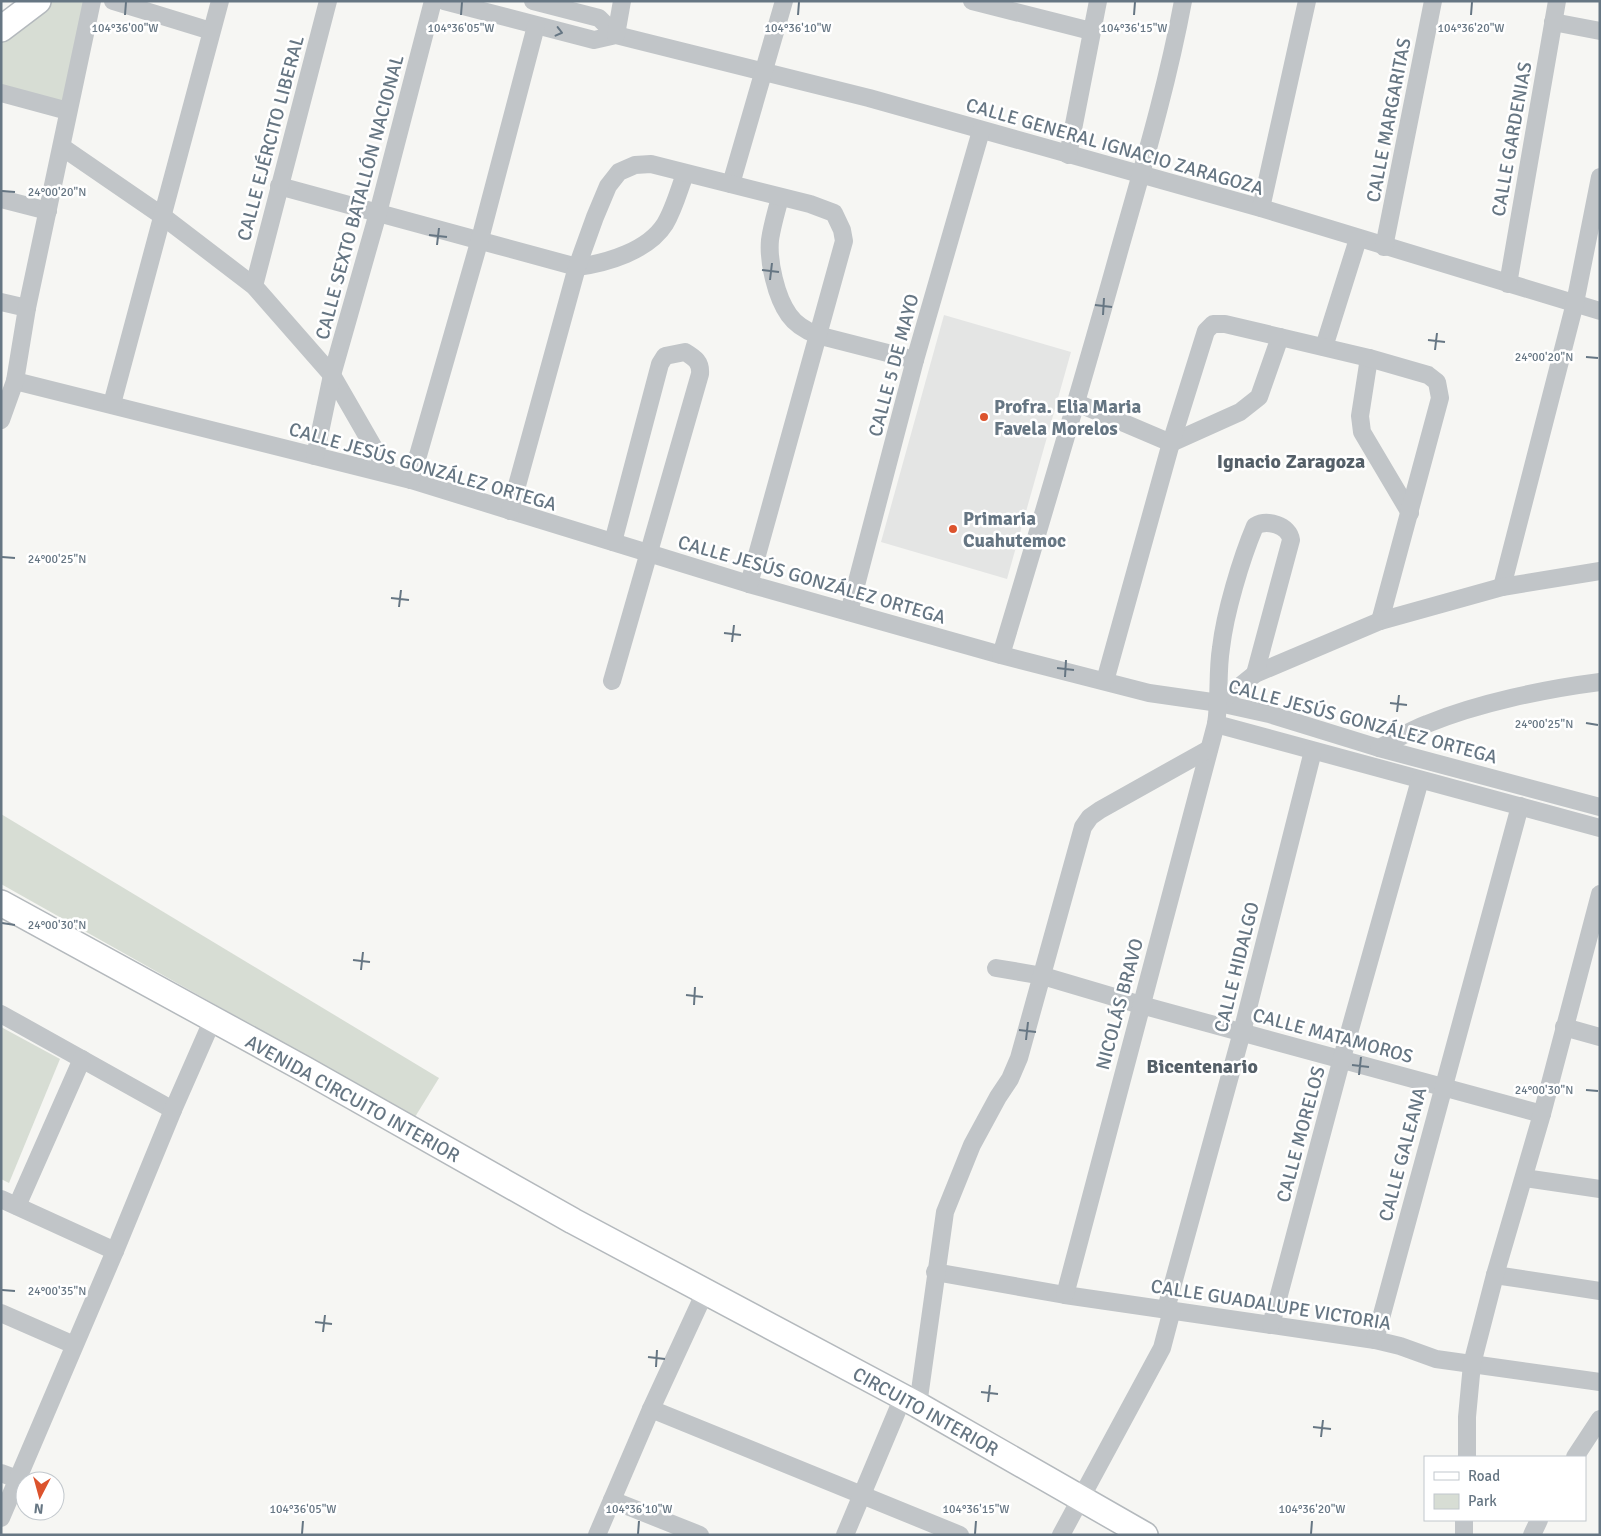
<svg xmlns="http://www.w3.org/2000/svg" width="1601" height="1536" viewBox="0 0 1601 1536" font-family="Signika,sans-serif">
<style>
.built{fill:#e4e5e4}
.green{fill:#d7ddd4}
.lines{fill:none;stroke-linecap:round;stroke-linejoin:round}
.secondary-casing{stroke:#b4b9bd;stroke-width:28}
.minor{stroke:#c1c5c8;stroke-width:18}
.secondary{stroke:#fff;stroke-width:25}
.oneway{stroke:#667683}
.ticks{fill:none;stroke:#667683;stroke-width:2}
.poi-dot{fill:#dc532d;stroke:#fff;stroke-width:2}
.labels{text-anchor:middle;stroke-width:5;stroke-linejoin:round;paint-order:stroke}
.street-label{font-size:19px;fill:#667683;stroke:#fff}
.poi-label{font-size:19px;font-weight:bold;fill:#667683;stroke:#fff;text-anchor:start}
.neighbourhood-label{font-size:20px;font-weight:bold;fill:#545f68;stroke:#fff}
.ticks-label{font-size:12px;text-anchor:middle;fill:#667683;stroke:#fff;stroke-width:5;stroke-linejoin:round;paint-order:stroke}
</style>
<rect width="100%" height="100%" fill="#f6f6f3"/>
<path class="built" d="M 944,315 L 1071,352 L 1007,579 L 881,542 Z"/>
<g class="green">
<path d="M 50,1 L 84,1 L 63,102 L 1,86 L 1,38 Z"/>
<path d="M 1,814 L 439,1078 L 415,1117 L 1,884 Z"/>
<path d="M 1,1027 L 60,1059 L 9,1183 L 1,1179 Z"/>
</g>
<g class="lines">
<g class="secondary-casing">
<g id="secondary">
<path d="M 1,29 L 38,1"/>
<path d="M 1,903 L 306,1070 L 573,1221 L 918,1405 L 1145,1535"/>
</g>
</g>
<g class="minor">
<path d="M 113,1 L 211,31"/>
<path d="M 444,1 L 594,40 L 616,35 L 869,98 L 1261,208 L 1600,311"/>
<path d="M 533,1 L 599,18 L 616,35"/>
<path d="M 972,1 L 1091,31"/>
<path d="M 1553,22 L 1600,31"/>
<path d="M 616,35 L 622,1"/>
<path d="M 1,93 L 68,111"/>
<path d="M 62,147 L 161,215 L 254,286 L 332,375 L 389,474"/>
<path d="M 1068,155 L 1098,1"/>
<path d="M 731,184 L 784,1"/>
<path d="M 279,186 L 577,267 C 607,263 648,251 665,224 C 674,209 679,190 685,174"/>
<path d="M 780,198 C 776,212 772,226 770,240 C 768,261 776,297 789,315 C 796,325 807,331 817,335 L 915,360"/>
<path d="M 1,199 L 48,211"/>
<path d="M 1261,208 L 1307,1"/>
<path d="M 1384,247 L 1433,1"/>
<path d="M 1508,284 L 1557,1"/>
<path d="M 254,286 L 328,1"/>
<path d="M 1,302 L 27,308"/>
<path d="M 1324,347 L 1358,239"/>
<path d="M 1369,358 L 1360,416 L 1362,432 L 1410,513"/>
<path d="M 15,381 L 411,480 L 749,584 L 1001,655 L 1149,693 L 1219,703 L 1269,714 L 1379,748 L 1600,807"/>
<path d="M 1077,403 L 1171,443 L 1240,412 L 1259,397 L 1280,337"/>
<path d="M 112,404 L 220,1"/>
<path d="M 1,420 L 15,381 L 27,308 L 92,1"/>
<path d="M 315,456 L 332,375 L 378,213 L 433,1"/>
<path d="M 411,480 L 480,239 L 536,26"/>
<path d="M 510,511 L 577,267 L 595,217 L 608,186 L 619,172 L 635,165 L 651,164 L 810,204 L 834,213 L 842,230 L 844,241 L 749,584"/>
<path d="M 1502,587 L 1575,303 L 1600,177"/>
<path d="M 849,612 L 915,360 L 981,131"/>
<path d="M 1001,655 C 1041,522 1081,388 1118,255 C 1142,170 1167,87 1183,1"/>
<path d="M 612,681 L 700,374 C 701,362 695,358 685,352 L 665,356 L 660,364 L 613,542"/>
<path d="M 1105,681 L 1171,443 L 1206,331 L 1213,324 L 1225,324 L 1369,358 L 1428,375 L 1437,382 L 1440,398 L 1380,621"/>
<path d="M 1219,703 L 1255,674 L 1380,621 L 1502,587 L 1600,571"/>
<path d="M 1216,724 L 1600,828"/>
<path d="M 1379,748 C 1395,740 1411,730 1427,724 C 1478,703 1545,689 1600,682"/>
<path d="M 996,968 L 1043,976 L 1141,1005 L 1542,1114"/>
<path d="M 1,1014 L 173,1110"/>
<path d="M 1564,1027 L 1600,1037"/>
<path d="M 1524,1178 L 1600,1189"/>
<path d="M 1,1199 L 115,1251"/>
<path d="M 17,1206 L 82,1059"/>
<path d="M 935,1272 L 1065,1295 L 1375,1340 L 1400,1346 L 1436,1359 L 1600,1382"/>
<path d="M 1495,1275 L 1600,1291"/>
<path d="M 1065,1295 L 1216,724 C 1220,699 1217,673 1221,648 C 1225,613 1241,559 1255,526 C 1267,519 1289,525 1291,540 L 1255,674"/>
<path d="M 1166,1309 L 1242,1032 L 1313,751"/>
<path d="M 1,1313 L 74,1345"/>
<path d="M 1271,1325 L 1342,1058 L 1420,780"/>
<path d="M 1375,1340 L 1520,806"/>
<path d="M 918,1405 L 945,1212 L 972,1145 L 998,1097 L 1010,1079 L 1019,1058 L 1083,827 L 1090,817 L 1100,810 L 1209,749"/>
<path d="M 651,1409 L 960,1535"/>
<path d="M 1467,1457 L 1467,1417 L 1472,1364 L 1495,1275 L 1542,1114 L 1600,894"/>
<path d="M 1575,1457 L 1600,1419"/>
<path d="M 1,1473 L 17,1479"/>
<path d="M 612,1500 L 700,1535"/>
<path d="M 1,1518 L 115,1251 L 173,1110 L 213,1019"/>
<path d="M 597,1535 L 651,1409 L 705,1292"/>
<path d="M 845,1535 L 903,1397"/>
<path d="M 1061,1535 L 1162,1348 L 1172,1310"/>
<path d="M 1464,1535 L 1464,1520"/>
<path d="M 1532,1535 L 1539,1520"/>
</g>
<use href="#secondary" class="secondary"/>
</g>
<defs><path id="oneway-chevron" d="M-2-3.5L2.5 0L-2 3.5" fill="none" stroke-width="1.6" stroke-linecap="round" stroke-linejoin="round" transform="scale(1.25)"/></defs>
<use class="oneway" href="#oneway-chevron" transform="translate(559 32) rotate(14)"/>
<path class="ticks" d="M 125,15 L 126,2M 461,15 L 462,2M 798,15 L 799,2M 1134,15 L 1135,2M 1471,15 L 1472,2M 2,191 L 15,192M 429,235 L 447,237M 437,245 L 439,228M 762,270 L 779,272M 770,280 L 772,263M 1095,305 L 1112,307M 1103,315 L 1104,298M 1428,340 L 1445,342M 1435,350 L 1437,333M 1586,357 L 1598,358M 2,557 L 15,558M 391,598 L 409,600M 399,607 L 401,590M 724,633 L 741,635M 732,642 L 734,625M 1057,668 L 1074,670M 1065,677 L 1066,660M 1390,703 L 1407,705M 1397,712 L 1399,695M 1586,723 L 1598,725M 2,923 L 15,925M 353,960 L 370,962M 361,970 L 363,952M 686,995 L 703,997M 694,1005 L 695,987M 1019,1030 L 1036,1032M 1026,1040 L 1028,1022M 1352,1065 L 1369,1067M 1359,1075 L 1361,1057M 1586,1090 L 1598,1091M 2,1290 L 15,1291M 315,1322 L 332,1324M 323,1332 L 325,1315M 648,1357 L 665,1359M 656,1367 L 657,1350M 981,1392 L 998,1394M 988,1402 L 990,1385M 1313,1427 L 1331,1429M 1321,1437 L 1323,1420M 302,1534 L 303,1521M 638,1534 L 639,1521M 975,1534 L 976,1521M 1311,1534 L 1312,1521"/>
<g class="poi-dot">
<circle cx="984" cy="417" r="5"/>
<circle cx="953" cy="529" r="5"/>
</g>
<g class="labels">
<g class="street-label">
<text transform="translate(1388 120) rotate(-79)" y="7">CALLE MARGARITAS</text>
<text transform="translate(270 138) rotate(-75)" y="7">CALLE EJÉRCITO LIBERAL</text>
<text transform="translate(1511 139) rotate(-80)" y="7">CALLE GARDENIAS</text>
<text transform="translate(1115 146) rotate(16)" y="7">CALLE GENERAL IGNACIO ZARAGOZA</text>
<text transform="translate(359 197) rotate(-75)" y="7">CALLE SEXTO BATALLÓN NACIONAL</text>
<text transform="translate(893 365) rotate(-75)" y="7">CALLE 5 DE MAYO</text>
<text transform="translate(423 466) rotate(16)" y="7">CALLE JESÚS GONZÁLEZ ORTEGA</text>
<text transform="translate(812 579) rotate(16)" y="7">CALLE JESÚS GONZÁLEZ ORTEGA</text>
<text transform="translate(1363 721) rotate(15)" y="7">CALLE JESÚS GONZÁLEZ ORTEGA</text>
<text transform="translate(1236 967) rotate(-76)" y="7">CALLE HIDALGO</text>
<text transform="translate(1119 1004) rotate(-75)" y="7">NICOLÁS BRAVO</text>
<text transform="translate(1333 1035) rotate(15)" y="7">CALLE MATAMOROS</text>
<text transform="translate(353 1098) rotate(29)" y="7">AVENIDA CIRCUITO INTERIOR</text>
<text transform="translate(1300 1134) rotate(-75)" y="7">CALLE MORELOS</text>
<text transform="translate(1402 1154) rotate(-75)" y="7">CALLE GALEANA</text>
<text transform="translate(1271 1304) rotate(9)" y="7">CALLE GUADALUPE VICTORIA</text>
<text transform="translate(926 1411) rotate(29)" y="7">CIRCUITO INTERIOR</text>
</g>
<g class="poi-label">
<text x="994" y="413">Profra. Elia Maria<tspan x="994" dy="22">Favela Morelos</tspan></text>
<text x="963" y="525">Primaria<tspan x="963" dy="22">Cuahutemoc</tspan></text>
</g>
<g class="neighbourhood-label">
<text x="1291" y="468">Ignacio Zaragoza</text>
<text x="1202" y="1073">Bicentenario</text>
</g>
</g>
<g class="ticks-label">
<text x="125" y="32">104°36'00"W</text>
<text x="461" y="32">104°36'05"W</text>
<text x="798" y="32">104°36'10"W</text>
<text x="1134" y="32">104°36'15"W</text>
<text x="1471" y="32">104°36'20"W</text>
<text x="57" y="196">24°00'20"N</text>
<text x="1544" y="361">24°00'20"N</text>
<text x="57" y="563">24°00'25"N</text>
<text x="1544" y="728">24°00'25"N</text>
<text x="57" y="929">24°00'30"N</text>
<text x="1544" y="1094">24°00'30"N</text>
<text x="57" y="1295">24°00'35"N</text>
<text x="303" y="1513">104°36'05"W</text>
<text x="639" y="1513">104°36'10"W</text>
<text x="976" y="1513">104°36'15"W</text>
<text x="1312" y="1513">104°36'20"W</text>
</g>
<rect width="1601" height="1536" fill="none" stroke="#667683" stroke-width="5"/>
<rect x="1424" y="1456" width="162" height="65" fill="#ffffff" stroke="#c2c8cd"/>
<rect x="1434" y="1472" width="25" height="8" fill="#ffffff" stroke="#c2c8cd"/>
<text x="1468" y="1481" font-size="15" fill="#667683">Road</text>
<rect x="1434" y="1494" width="25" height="15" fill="#d7ddd4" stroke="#c2c8cd"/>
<text x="1468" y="1506" font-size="15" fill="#667683">Park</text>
<g transform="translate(40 1496) rotate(186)"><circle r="24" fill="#ffffff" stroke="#c2c8cd"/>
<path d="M0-4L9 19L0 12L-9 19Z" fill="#dc532d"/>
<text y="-8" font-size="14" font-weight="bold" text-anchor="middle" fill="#667683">N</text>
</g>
</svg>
